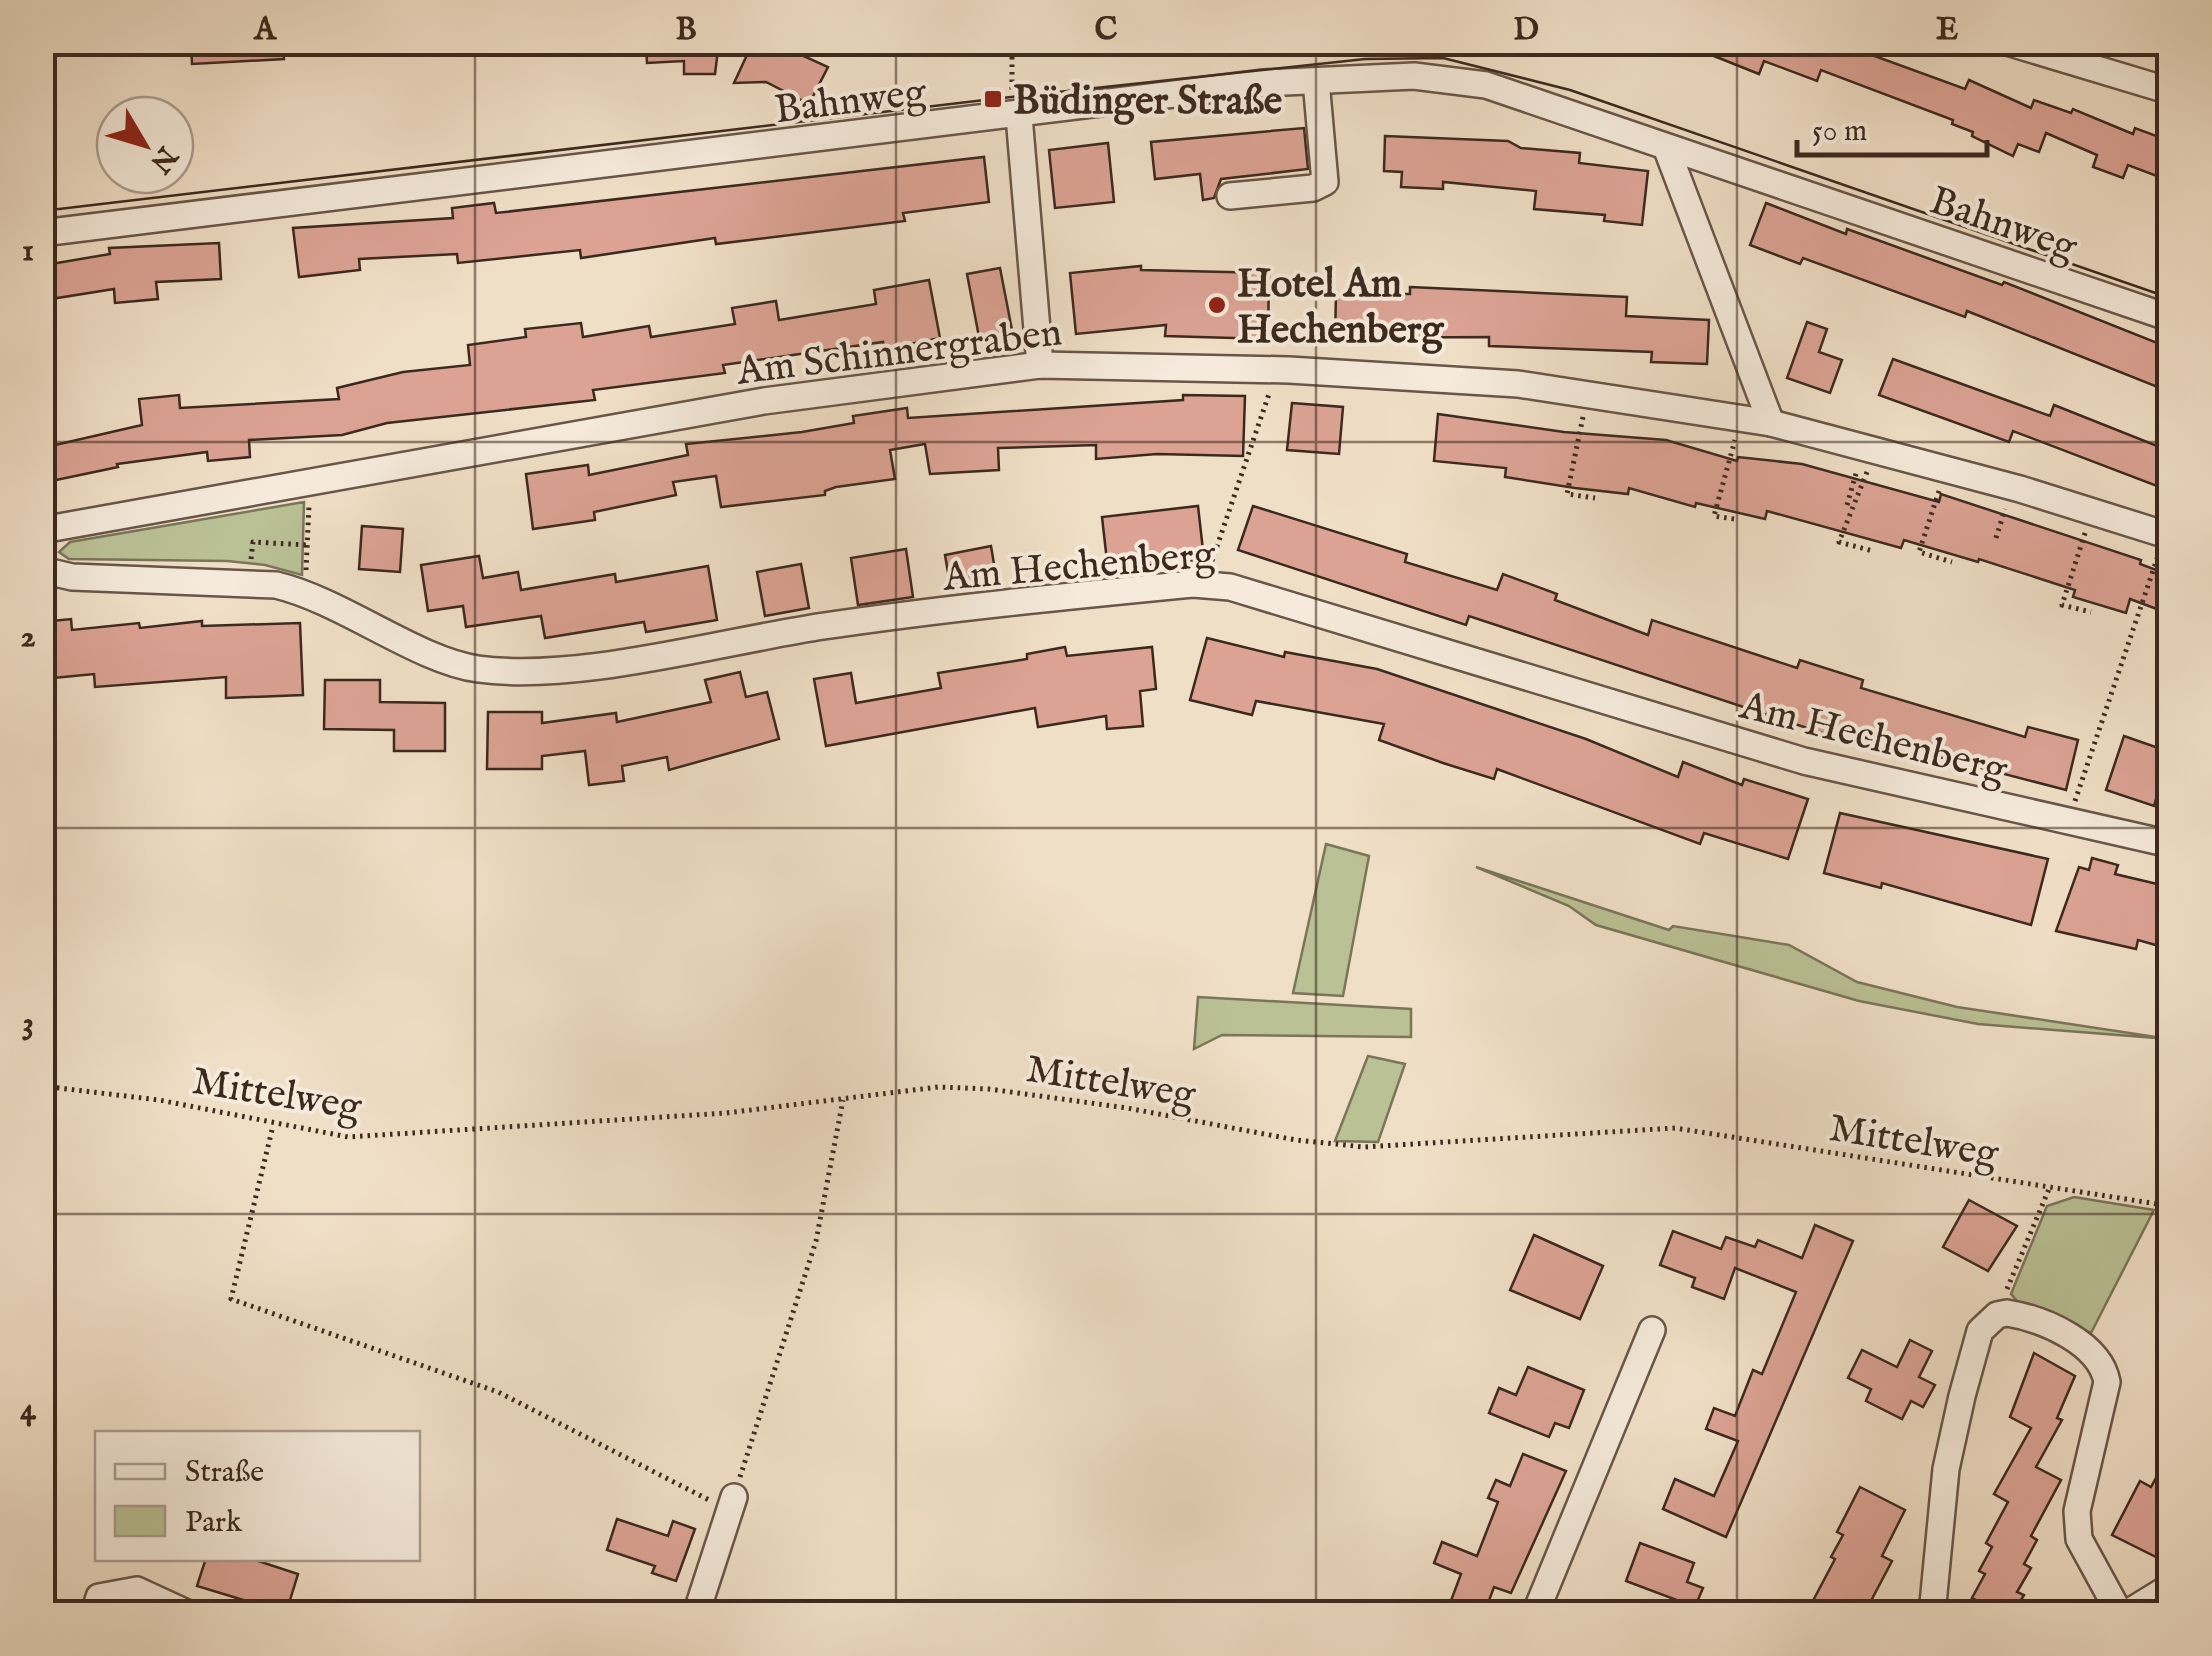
<svg xmlns="http://www.w3.org/2000/svg" width="2212" height="1656" viewBox="0 0 2212 1656" font-family="'IM FELL English',serif">
<style>
.green{fill:#bac195;stroke:#7b755a;stroke-width:2.5}
.building{fill:#dca395;stroke:#3c291e;stroke-width:2.5}
.lines{fill:none;stroke-linecap:round;stroke-linejoin:round}
.minor-casing{stroke:#695648;stroke-width:30}
.path{stroke:#3c291e;stroke-width:5;stroke-dasharray:2.5 5;stroke-linecap:butt}
.minor{stroke:#f5eadb;stroke-width:25}
.tram{stroke:#3c291e;stroke-width:2.5}
.grid{fill:none;stroke:#3c291e;stroke-width:2.5;stroke-opacity:0.55}
.poi-dot{fill:#8f2418;stroke:#f5eadb;stroke-width:4}
.labels{text-anchor:middle;stroke-width:8;stroke-linejoin:round;paint-order:stroke}
.street-label{font-size:40px;fill:#3c291e;stroke:#f5eadb}
.poi-label{font-size:40px;font-weight:bold;fill:#3c291e;stroke:#f5eadb;text-anchor:start}
.neatline{fill:none;stroke:#3c291e;stroke-width:4}
.grid-label{font-size:32px;text-anchor:middle;font-weight:bold;fill:#3c291e}
</style>
<rect width="100%" height="100%" fill="#f0dfc7"/>
<filter id="stains"><feTurbulence type="fractalNoise" baseFrequency=".002" numOctaves="4"/><feColorMatrix values="0 0 0 0 .2 0 0 0 0 .09 0 0 0 0 .02 0 0 0 .5 -.17"/></filter>
<radialGradient id="worn" r=".72"><stop offset=".6" stop-color="#630" stop-opacity="0"/><stop offset="1" stop-color="#630" stop-opacity=".3"/></radialGradient>
<g class="green">
<path d="M 304,502 L 302,575 L 265,565 L 227,561 L 69,559 L 59,552 L 70,542 Z"/>
<path d="M 1326,844 L 1369,856 L 1343,996 L 1293,993 Z"/>
<path d="M 1476,867 L 1669,930 L 1673,926 L 1789,945 L 1857,982 L 1957,1007 L 2169,1039 L 1978,1024 L 1859,1001 L 1596,925 L 1569,906 Z"/>
<path d="M 1198,997 L 1411,1009 L 1411,1037 L 1222,1035 L 1194,1049 Z"/>
<path d="M 1368,1056 L 1405,1064 L 1378,1142 L 1335,1141 Z"/>
<path d="M 2074,1197 L 2154,1210 L 2091,1333 L 2018,1302 L 2011,1294 L 2047,1206 Z"/>
</g>
<g class="building">
<path d="M 191,42 L 283,42 L 284,59 L 192,64 Z"/>
<path d="M 646,42 L 719,42 L 715,74 L 684,74 L 684,61 L 647,63 Z"/>
<path d="M 753,42 L 773,42 L 828,67 L 809,104 L 766,82 L 734,83 Z"/>
<path d="M 1679,42 L 1826,42 L 1849,51 L 1850,47 L 1965,89 L 1969,80 L 2031,108 L 2034,100 L 2071,113 L 2073,109 L 2133,134 L 2135,128 L 2170,141 L 2170,181 L 2128,165 L 2123,178 L 2093,167 L 2097,155 L 2046,133 L 2039,152 L 2018,144 L 2013,156 L 1972,136 L 1973,132 L 1952,124 L 1953,120 L 1821,70 L 1817,81 L 1764,61 L 1759,74 Z"/>
<path d="M 1304,128 L 1308,169 L 1221,179 L 1214,198 L 1203,200 L 1200,174 L 1155,179 L 1151,142 Z"/>
<path d="M 1385,136 L 1508,141 L 1521,148 L 1580,153 L 1579,163 L 1648,171 L 1642,225 L 1604,221 L 1605,215 L 1534,209 L 1536,191 L 1443,182 L 1443,189 L 1401,187 L 1402,172 L 1384,171 Z"/>
<path d="M 1108,143 L 1114,202 L 1055,208 L 1049,150 Z"/>
<path d="M 984,157 L 989,202 L 903,213 L 905,221 L 716,244 L 715,238 L 581,258 L 580,250 L 458,263 L 457,254 L 359,259 L 360,270 L 299,277 L 293,228 L 453,218 L 452,208 L 494,203 L 496,213 Z"/>
<path d="M 1766,203 L 1846,234 L 1847,229 L 2002,285 L 2004,282 L 2170,348 L 2170,392 L 1967,311 L 1965,317 L 1803,258 L 1800,264 L 1750,245 Z"/>
<path d="M 219,243 L 221,279 L 156,282 L 158,299 L 115,303 L 114,289 L 51,299 L 45,265 L 110,254 L 109,248 Z"/>
<path d="M 1141,266 L 1141,270 L 1269,273 L 1268,339 L 1165,336 L 1166,325 L 1076,334 L 1070,273 Z"/>
<path d="M 1000,268 L 1012,330 L 979,337 L 967,274 Z"/>
<path d="M 929,280 L 940,338 L 885,349 L 883,342 L 723,365 L 725,373 L 593,390 L 595,400 L 387,423 L 342,435 L 249,440 L 250,457 L 208,461 L 207,452 L 117,464 L 118,467 L 42,483 L 42,448 L 142,425 L 139,399 L 179,395 L 180,408 L 339,399 L 337,388 L 403,372 L 470,365 L 468,345 L 526,337 L 525,329 L 581,323 L 583,337 L 649,326 L 651,337 L 735,324 L 732,308 L 776,301 L 779,320 L 876,304 L 874,290 Z"/>
<path d="M 1410,287 L 1627,297 L 1626,316 L 1709,320 L 1707,364 L 1651,362 L 1652,352 L 1489,346 L 1489,337 L 1335,338 L 1336,294 L 1410,294 Z"/>
<path d="M 1807,322 L 1827,329 L 1819,352 L 1842,360 L 1830,393 L 1787,378 Z"/>
<path d="M 1893,359 L 2050,416 L 2054,405 L 2170,451 L 2170,491 L 2013,431 L 2009,442 L 1879,395 Z"/>
<path d="M 1183,395 L 1245,396 L 1243,456 L 1157,454 L 1096,459 L 1096,445 L 998,448 L 999,470 L 930,474 L 925,444 L 890,450 L 895,479 L 836,487 L 825,491 L 825,495 L 721,507 L 716,476 L 673,482 L 676,495 L 594,512 L 595,520 L 533,529 L 526,474 L 588,465 L 589,475 L 688,455 L 686,444 L 802,432 L 854,423 L 853,416 L 907,408 L 908,418 L 1183,400 Z"/>
<path d="M 1292,403 L 1343,407 L 1339,454 L 1287,450 Z"/>
<path d="M 1438,414 L 1564,432 L 1666,440 L 1737,461 L 1738,457 L 1802,464 L 1939,502 L 1941,494 L 2141,560 L 2140,564 L 2170,575 L 2170,614 L 2130,599 L 2126,613 L 2073,597 L 2075,590 L 1979,559 L 1978,562 L 1904,540 L 1901,548 L 1767,511 L 1765,519 L 1696,503 L 1695,507 L 1629,488 L 1628,494 L 1575,488 L 1505,477 L 1506,468 L 1434,461 Z"/>
<path d="M 1198,506 L 1204,559 L 1108,570 L 1102,517 Z"/>
<path d="M 1253,506 L 1407,554 L 1405,562 L 1497,590 L 1503,574 L 1557,594 L 1555,600 L 1648,635 L 1652,620 L 1797,668 L 1800,660 L 1863,680 L 1861,688 L 2025,737 L 2028,727 L 2078,740 L 2066,790 L 1847,733 L 1830,729 L 1828,735 L 1469,616 L 1466,625 L 1238,550 Z"/>
<path d="M 362,526 L 403,529 L 400,572 L 359,569 Z"/>
<path d="M 991,546 L 997,582 L 951,590 L 945,555 Z"/>
<path d="M 906,549 L 913,597 L 858,605 L 851,558 Z"/>
<path d="M 479,556 L 483,578 L 518,572 L 521,590 L 615,574 L 616,582 L 708,566 L 717,620 L 646,632 L 644,622 L 545,638 L 541,616 L 466,627 L 463,606 L 428,611 L 421,565 Z"/>
<path d="M 801,564 L 809,608 L 765,616 L 757,572 Z"/>
<path d="M 71,619 L 72,630 L 139,623 L 140,628 L 202,621 L 202,626 L 300,623 L 303,695 L 226,698 L 226,677 L 95,687 L 94,674 L 42,679 L 42,622 Z"/>
<path d="M 1207,638 L 1284,657 L 1285,652 L 1377,669 L 1586,739 L 1678,777 L 1683,762 L 1742,785 L 1744,779 L 1808,799 L 1788,859 L 1704,833 L 1700,844 L 1497,769 L 1494,779 L 1443,763 L 1379,740 L 1384,724 L 1256,701 L 1252,715 L 1190,700 Z"/>
<path d="M 1065,647 L 1067,656 L 1152,647 L 1156,689 L 1140,691 L 1143,726 L 1107,729 L 1106,716 L 1038,727 L 1035,708 L 826,746 L 814,679 L 851,673 L 856,703 L 941,688 L 938,673 L 1027,659 L 1027,654 Z"/>
<path d="M 740,672 L 746,697 L 767,692 L 779,739 L 669,770 L 667,757 L 622,766 L 624,781 L 589,785 L 585,751 L 542,756 L 542,769 L 487,769 L 488,712 L 542,712 L 542,723 L 616,713 L 617,722 L 711,702 L 705,680 Z"/>
<path d="M 325,680 L 380,680 L 380,702 L 445,703 L 445,751 L 394,751 L 394,730 L 324,729 Z"/>
<path d="M 2124,736 L 2170,752 L 2154,806 L 2106,790 Z"/>
<path d="M 1840,813 L 2048,859 L 2031,925 L 1882,883 L 1881,888 L 1824,873 Z"/>
<path d="M 2092,858 L 2118,865 L 2115,874 L 2170,887 L 2170,949 L 2138,940 L 2136,949 L 2056,931 L 2079,867 L 2089,870 Z"/>
<path d="M 1969,1200 L 2017,1226 L 1988,1271 L 1943,1247 Z"/>
<path d="M 1815,1225 L 1853,1241 L 1726,1537 L 1663,1509 L 1675,1479 L 1714,1496 L 1738,1441 L 1706,1429 L 1714,1408 L 1735,1416 L 1753,1370 L 1762,1374 L 1796,1292 L 1735,1268 L 1724,1299 L 1692,1287 L 1695,1278 L 1660,1265 L 1673,1231 L 1721,1249 L 1726,1237 L 1755,1247 L 1758,1240 L 1802,1258 Z"/>
<path d="M 1534,1235 L 1603,1266 L 1580,1319 L 1510,1290 Z"/>
<path d="M 1910,1340 L 1932,1351 L 1919,1377 L 1935,1385 L 1923,1407 L 1911,1401 L 1902,1419 L 1866,1401 L 1871,1389 L 1848,1378 L 1862,1350 L 1897,1367 Z"/>
<path d="M 2034,1353 L 2075,1376 L 2057,1418 L 2062,1420 L 2036,1467 L 2061,1480 L 2031,1536 L 2037,1540 L 2024,1564 L 2031,1568 L 2017,1592 L 2024,1595 L 2013,1614 L 1987,1614 L 1990,1607 L 1972,1598 L 1985,1574 L 1979,1571 L 1992,1547 L 1986,1543 L 2008,1502 L 1994,1494 L 2031,1428 L 2010,1417 Z"/>
<path d="M 1528,1367 L 1584,1390 L 1569,1428 L 1555,1423 L 1549,1437 L 1489,1413 L 1499,1388 L 1516,1395 Z"/>
<path d="M 2170,1452 L 2170,1564 L 2112,1535 L 2140,1481 L 2151,1487 Z"/>
<path d="M 1523,1454 L 1566,1471 L 1511,1593 L 1494,1587 L 1484,1614 L 1446,1614 L 1461,1574 L 1434,1563 L 1442,1542 L 1477,1556 L 1498,1502 L 1488,1498 L 1496,1480 L 1510,1486 Z"/>
<path d="M 1860,1487 L 1905,1510 L 1882,1556 L 1892,1561 L 1864,1614 L 1806,1614 L 1835,1559 L 1831,1557 L 1843,1535 L 1837,1532 Z"/>
<path d="M 617,1519 L 668,1536 L 673,1521 L 695,1529 L 676,1581 L 652,1573 L 655,1566 L 607,1550 Z"/>
<path d="M 1640,1543 L 1694,1563 L 1687,1582 L 1703,1588 L 1695,1607 L 1626,1581 Z"/>
<path d="M 206,1558 L 249,1558 L 298,1574 L 286,1613 L 197,1586 Z"/>
</g>
<g class="lines">
<g class="minor-casing">
<g id="minor">
<path d="M 2007,42 L 2170,91"/>
<path d="M 1019,116 L 1040,365"/>
<path d="M 1666,147 L 1771,423"/>
<path d="M 1230,196 L 1313,188 L 1325,182 L 1316,81"/>
<path d="M 42,233 L 1264,83 L 1414,76 L 1486,85 L 2170,318"/>
<path d="M 42,530 L 764,401 L 1040,365 L 1289,370 L 1518,384 L 1771,423 L 2020,489 L 2170,536"/>
<path d="M 42,570 L 72,577 L 276,585 C 343,601 416,660 478,669 C 577,683 723,641 824,626 C 946,608 1070,596 1193,584 L 1230,587 L 1804,761 L 2170,844"/>
<path d="M 94,1614 L 99,1597 L 137,1590 L 189,1614"/>
<path d="M 696,1614 L 734,1497"/>
<path d="M 1535,1614 L 1652,1330"/>
<path d="M 1932,1614 L 1946,1469 L 1962,1396 L 1980,1331 L 1997,1315 L 2007,1313 C 2044,1319 2100,1343 2107,1382 L 2077,1511 L 2079,1539 L 2120,1614"/>
<path d="M 2126,1614 L 2170,1587"/>
</g>
</g>
<g class="path">
<path d="M 1012,42 L 1012,90"/>
<path d="M 1583,417 L 1567,494 L 1595,498"/>
<path d="M 1867,472 L 1839,542 L 1873,551"/>
<path d="M 1939,491 L 1919,552 L 1952,562"/>
<path d="M 1847,505 L 1857,470"/>
<path d="M 1734,519 L 1714,516 L 1735,440"/>
<path d="M 2085,533 L 2062,605 L 2091,612"/>
<path d="M 1996,538 L 2005,509"/>
<path d="M 251,559 L 253,542 L 307,545"/>
<path d="M 1212,561 L 1270,391"/>
<path d="M 306,570 L 309,506"/>
<path d="M 2075,801 L 2158,556"/>
<path d="M 42,1086 L 159,1100 L 348,1137 L 726,1113 L 938,1087 L 989,1089 L 1127,1108 L 1296,1140 L 1364,1147 L 1675,1128 L 2170,1206"/>
<path d="M 272,1130 L 231,1299 L 498,1392 L 709,1500"/>
<path d="M 2007,1289 L 2049,1189"/>
<path d="M 740,1477 L 816,1241 L 843,1100"/>
</g>
<use href="#minor" class="minor"/>
<path class="tram" d="M 42,211 L 993,99 L 1365,59 L 1443,58 L 1570,90 L 2170,298"/>
</g>
<path class="grid" d="M 475,42 L 475,1614M 896,42 L 896,1614M 1316,42 L 1316,1614M 1737,42 L 1737,1614M 42,442 L 2170,442M 42,828 L 2170,828M 42,1214 L 2170,1214"/>
<g class="poi-dot">
<rect x="983" y="89" width="20" height="20" rx="5"/>
<circle cx="1217" cy="305" r="10"/>
</g>
<g class="labels">
<g class="street-label">
<text transform="translate(850 99) rotate(-7)" y="14">Bahnweg</text>
<text transform="translate(2004 222) rotate(19)" y="14">Bahnweg</text>
<text transform="translate(899 350) rotate(-7)" y="14">Am Schinnergraben</text>
<text transform="translate(1079 564) rotate(-5)" y="14">Am Hechenberg</text>
<text transform="translate(1874 736) rotate(14)" y="14">Am Hechenberg</text>
<text transform="translate(1111 1080) rotate(9)" y="14">Mittelweg</text>
<text transform="translate(277 1092) rotate(9)" y="14">Mittelweg</text>
<text transform="translate(1914 1139) rotate(9)" y="14">Mittelweg</text>
</g>
<g class="poi-label">
<text x="1013" y="113">Büdinger Straße</text>
<text x="1237" y="296">Hotel Am<tspan x="1237" dy="46">Hechenberg</tspan></text>
</g>
</g>
<rect width="2212" height="1656" fill="none" stroke="#f0dfc7" stroke-width="110"/>
<rect x="95" y="1431" width="325" height="130" fill="#f5eadb" stroke="#ab9d8f" stroke-width="2.5"/>
<rect x="115" y="1464" width="50" height="15" fill="#f5eadb" stroke="#ab9d8f" stroke-width="2.5"/>
<text x="185" y="1481" font-size="30" fill="#3c291e">Straße</text>
<rect x="115" y="1506" width="50" height="30" fill="#bac195" stroke="#ab9d8f" stroke-width="2.5"/>
<text x="185" y="1531" font-size="30" fill="#3c291e">Park</text>
<g transform="translate(145 145) rotate(128)"><circle r="48" fill="#f5eadb" stroke="#ab9d8f" stroke-width="2.5"/>
<path d="M0-8L18 38L0 25L-18 38Z" fill="#8f2418"/>
<text y="-15" font-size="28" font-weight="bold" text-anchor="middle" fill="#3c291e">N</text>
</g>
<path d="M1797 140v15h190v-15" fill="none" stroke="#3c291e" stroke-width="5"/>
<text x="1812" y="140" font-size="30" fill="#3c291e" stroke="#f5eadb" stroke-width="8" paint-order="stroke">50 m</text>
<rect x="55" y="55" width="2102" height="1546" class="neatline"/>
<g class="grid-label">
<text x="265" y="39">A</text>
<text x="686" y="39">B</text>
<text x="1106" y="39">C</text>
<text x="1526" y="39">D</text>
<text x="1947" y="39">E</text>
<text x="28" y="260">1</text>
<text x="28" y="646">2</text>
<text x="28" y="1033">3</text>
<text x="28" y="1419">4</text>
</g>
<rect width="100%" height="100%" filter="url(#stains)"/>
<rect width="100%" height="100%" fill="url(#worn)"/>
</svg>
